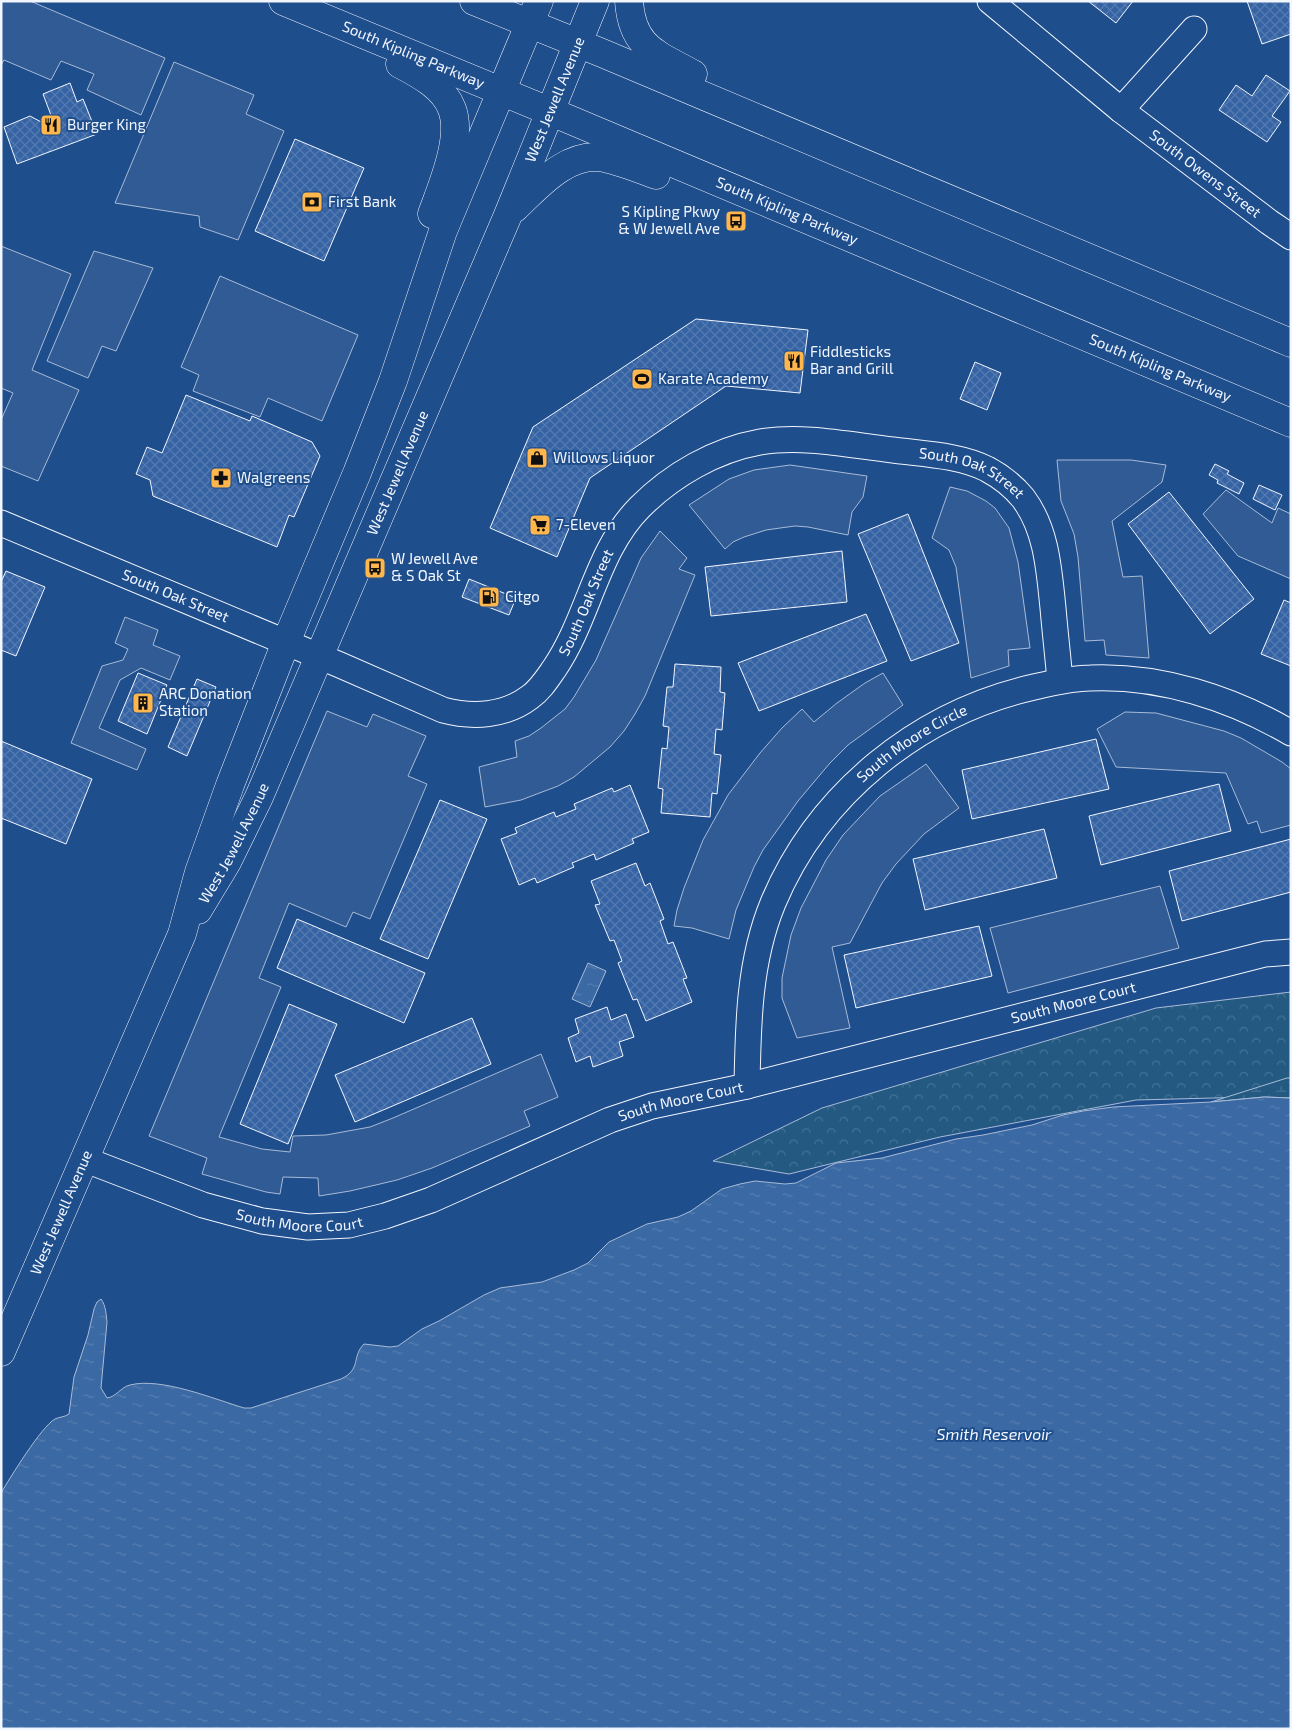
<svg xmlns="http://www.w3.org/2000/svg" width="1292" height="1730" viewBox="0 0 1292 1730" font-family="'Exo 2',sans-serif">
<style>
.forest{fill:url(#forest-crowns);stroke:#a8bbd7}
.wetland{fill:url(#wetland-marsh);stroke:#a8bbd7}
.parking{fill:#305b95;stroke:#a8bbd7}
.water{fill:url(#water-ripples);stroke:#a8bbd7}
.building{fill:url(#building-cross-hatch);stroke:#f2f6ff}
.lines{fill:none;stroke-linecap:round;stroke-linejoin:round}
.minor-casing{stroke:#f2f6ff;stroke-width:27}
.major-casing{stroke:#f2f6ff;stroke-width:29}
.minor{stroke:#1f4e8c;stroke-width:25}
.major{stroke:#1f4e8c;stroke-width:28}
.labels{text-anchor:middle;stroke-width:4;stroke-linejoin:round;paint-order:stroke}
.street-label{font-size:15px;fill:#f2f6ff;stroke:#1f4e8c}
.poi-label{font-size:15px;fill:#f2f6ff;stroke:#1f4e8c;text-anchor:start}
.water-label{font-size:16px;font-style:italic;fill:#f2f6ff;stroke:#1f4e8c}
</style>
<defs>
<pattern id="forest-crowns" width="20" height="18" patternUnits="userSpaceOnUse" patternTransform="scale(1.25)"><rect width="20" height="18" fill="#245a82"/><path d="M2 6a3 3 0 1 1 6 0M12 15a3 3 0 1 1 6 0" fill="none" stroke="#447295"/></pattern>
<pattern id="wetland-marsh" width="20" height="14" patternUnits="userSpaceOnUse" patternTransform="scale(1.25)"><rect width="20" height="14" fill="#245a82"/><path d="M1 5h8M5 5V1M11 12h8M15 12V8" fill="none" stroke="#447295"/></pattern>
<pattern id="water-ripples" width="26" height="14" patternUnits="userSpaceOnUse" patternTransform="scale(1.25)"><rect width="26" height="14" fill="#3b69a3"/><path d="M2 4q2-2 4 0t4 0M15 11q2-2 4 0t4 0" fill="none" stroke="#587fb1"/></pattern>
<pattern id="building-cross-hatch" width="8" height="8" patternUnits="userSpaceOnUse" patternTransform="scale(1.25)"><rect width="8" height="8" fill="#3563a3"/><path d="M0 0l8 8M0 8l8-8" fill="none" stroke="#537ab1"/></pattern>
</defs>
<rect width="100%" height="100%" fill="#1f4e8c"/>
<path class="forest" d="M 1291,992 L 1291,1096 L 1136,1100 L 940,1137 L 789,1174 L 713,1161 L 822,1108 L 1156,1008 Z"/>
<path class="wetland" d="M 1287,1078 L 1291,1078 L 1291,1098 L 1264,1097 L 1211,1102 Z"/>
<g class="parking">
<path d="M 1,1 L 30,1 L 165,58 L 141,115 L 87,90 L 94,74 L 61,61 L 51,80 L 4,60 L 1,65 Z"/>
<path d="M 174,62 L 254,95 L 246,114 L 284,131 L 238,240 L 200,227 L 199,216 L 115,203 Z"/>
<path d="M 1,246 L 71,274 L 32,370 L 79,390 L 38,481 L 1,466 L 1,420 L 13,393 L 1,388 Z"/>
<path d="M 94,251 L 153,268 L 116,351 L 102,346 L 88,378 L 47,361 Z"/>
<path d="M 220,276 L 358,335 L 322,421 L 268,398 L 260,417 L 193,391 L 199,375 L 181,367 Z"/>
<path d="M 1057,460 L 1131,460 L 1166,465 L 1162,482 L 1112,521 L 1123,577 L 1142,576 L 1149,658 L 1106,655 L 1104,640 L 1085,641 L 1078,557 L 1074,534 L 1061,501 Z"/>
<path d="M 790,465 L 867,476 L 863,497 L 852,512 L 848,535 L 808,527 L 795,526 L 780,528 L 766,530 L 744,537 L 733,542 L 725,549 L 689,505 L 729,479 L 754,470 Z"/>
<path d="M 950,487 L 967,491 L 986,501 L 995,508 L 1009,528 L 1018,562 L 1030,648 L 1008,650 L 1009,666 L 971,678 L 956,567 L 949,550 L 932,538 Z"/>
<path d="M 1226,490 L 1272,523 L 1278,508 L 1291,514 L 1291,579 L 1238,556 L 1203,514 Z"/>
<path d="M 660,531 L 687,558 L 679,569 L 695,575 L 645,696 L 635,714 L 624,731 L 610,747 L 574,777 L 558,786 L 521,800 L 485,807 L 479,767 L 517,757 L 515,741 L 529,736 L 541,728 L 565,709 L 574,697 L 596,660 L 641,558 Z"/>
<path d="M 125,617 L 158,630 L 153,645 L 180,656 L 170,680 L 141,668 L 120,680 L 99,728 L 146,749 L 137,770 L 71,743 L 102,666 L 123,660 L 128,649 L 115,643 Z"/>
<path d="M 883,673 L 903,705 L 848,745 L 830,763 L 798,801 L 763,850 L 754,867 L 736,910 L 729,939 L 692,928 L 674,926 L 677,910 L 684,888 L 703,840 L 728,795 L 760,753 L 782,728 L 802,709 L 814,722 L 837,703 L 865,683 Z"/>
<path d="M 327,711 L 367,727 L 373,714 L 426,736 L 408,776 L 427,784 L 370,919 L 353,912 L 346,927 L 289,903 L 259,978 L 281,987 L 219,1137 L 262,1149 L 290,1152 L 293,1136 L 326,1135 L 370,1127 L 393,1118 L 541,1054 L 558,1097 L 524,1111 L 530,1126 L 432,1168 L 397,1180 L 350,1191 L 319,1196 L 318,1178 L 283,1177 L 280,1194 L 266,1192 L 202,1174 L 207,1158 L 149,1136 Z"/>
<path d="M 1125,712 L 1156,713 L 1224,731 L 1241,738 L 1282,762 L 1291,769 L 1291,825 L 1261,833 L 1257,821 L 1248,824 L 1226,773 L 1116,767 L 1097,729 Z"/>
<path d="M 926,764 L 959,808 L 924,834 L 896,864 L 882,883 L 850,943 L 832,947 L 850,1028 L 797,1038 L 782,998 L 782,978 L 791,935 L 801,908 L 826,860 L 843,835 L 880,796 Z"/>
<path d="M 1160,886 L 1179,948 L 1008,993 L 990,928 Z"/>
</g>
<g class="water">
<path d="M 588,963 L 606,971 L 590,1007 L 572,999 Z"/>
<path d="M 1264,1097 L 1291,1098 L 1291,1729 L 1,1729 L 1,1493 C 10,1478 41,1427 55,1419 C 59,1417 65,1417 69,1414 L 74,1377 L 88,1335 L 94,1309 L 97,1302 L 101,1299 C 106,1306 106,1314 107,1322 L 101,1388 L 107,1398 C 116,1397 121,1387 130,1385 C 161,1377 214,1399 244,1408 L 251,1408 L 341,1379 C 362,1369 351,1357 364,1344 L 390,1347 L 398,1346 L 422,1329 L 439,1321 L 484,1295 L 500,1288 L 542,1282 L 574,1270 L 588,1263 L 609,1242 L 647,1224 L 678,1217 L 691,1211 L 722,1189 L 740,1184 L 755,1181 L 785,1184 L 796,1183 L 836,1163 L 882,1158 L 956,1139 L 983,1135 L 1032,1125 L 1063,1115 L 1083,1111 L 1113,1107 L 1211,1102 Z"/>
</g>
<g class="building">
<path d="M 1088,1 L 1133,1 L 1116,23 Z"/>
<path d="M 1247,1 L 1291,1 L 1291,34 L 1262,44 Z"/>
<path d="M 1266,75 L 1290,91 L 1272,116 L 1281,122 L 1267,142 L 1219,110 L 1236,85 L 1252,96 Z"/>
<path d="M 70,83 L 77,102 L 83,99 L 97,134 L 17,164 L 4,127 L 30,116 L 43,123 L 52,118 L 43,94 Z"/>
<path d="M 295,139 L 364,168 L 324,261 L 255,231 Z"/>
<path d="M 696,319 L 808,330 L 800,393 L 726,386 L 590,478 L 557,557 L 490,528 L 533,427 Z"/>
<path d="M 975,362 L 1001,373 L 987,410 L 960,399 Z"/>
<path d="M 186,395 L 250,421 L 252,416 L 312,442 L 320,456 L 294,517 L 289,515 L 277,547 L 153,496 L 150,480 L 136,474 L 147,447 L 162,453 Z"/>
<path d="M 1215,464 L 1229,471 L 1227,474 L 1244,483 L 1239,494 L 1217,483 L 1218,480 L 1209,475 Z"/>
<path d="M 1259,485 L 1282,495 L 1275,510 L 1253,499 Z"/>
<path d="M 1169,492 L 1254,599 L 1210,634 L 1128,524 Z"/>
<path d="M 908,514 L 959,643 L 911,661 L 858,534 Z"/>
<path d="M 842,551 L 847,602 L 711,616 L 705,567 Z"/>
<path d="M 6,571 L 45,587 L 16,656 L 1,650 L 1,582 Z"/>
<path d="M 469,579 L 516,598 L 509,615 L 462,597 Z"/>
<path d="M 1284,600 L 1291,603 L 1291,666 L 1261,654 Z"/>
<path d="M 866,614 L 887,661 L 759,711 L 738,663 Z"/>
<path d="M 675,664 L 721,667 L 720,692 L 725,693 L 722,730 L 716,729 L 714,754 L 721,755 L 717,794 L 712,793 L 710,817 L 661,813 L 663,789 L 658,788 L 662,748 L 667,749 L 669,727 L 663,726 L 667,687 L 673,687 Z"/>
<path d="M 138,673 L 167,685 L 147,734 L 118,721 Z"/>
<path d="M 197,679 L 216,687 L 187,756 L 168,747 Z"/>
<path d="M 1096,739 L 1109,789 L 972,819 L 962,770 Z"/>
<path d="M 1,741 L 92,779 L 66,844 L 1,818 Z"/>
<path d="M 1219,784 L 1231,831 L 1101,865 L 1089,816 Z"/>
<path d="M 630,785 L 649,832 L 632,839 L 634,843 L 596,860 L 594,854 L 572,863 L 574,867 L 537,883 L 535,878 L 519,885 L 501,839 L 517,833 L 515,828 L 554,812 L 556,817 L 576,809 L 574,804 L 612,788 L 614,792 Z"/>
<path d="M 440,800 L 487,819 L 428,959 L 380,939 Z"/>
<path d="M 1044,829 L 1057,878 L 925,910 L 913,859 Z"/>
<path d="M 1291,839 L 1291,892 L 1182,921 L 1169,871 Z"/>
<path d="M 636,863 L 645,886 L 650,883 L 664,919 L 660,921 L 668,944 L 673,942 L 687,978 L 683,979 L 692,1002 L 646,1021 L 637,999 L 633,1000 L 618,963 L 622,961 L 614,940 L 610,941 L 595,905 L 600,904 L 591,881 Z"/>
<path d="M 297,919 L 425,973 L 404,1023 L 277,968 Z"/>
<path d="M 979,926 L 992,976 L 856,1008 L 844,955 Z"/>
<path d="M 289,1004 L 337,1024 L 288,1144 L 240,1124 Z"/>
<path d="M 607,1007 L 611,1020 L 626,1014 L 634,1037 L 619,1042 L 623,1056 L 593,1067 L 590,1056 L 576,1062 L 568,1038 L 579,1033 L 575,1019 Z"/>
<path d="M 472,1018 L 491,1064 L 355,1122 L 335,1075 Z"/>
</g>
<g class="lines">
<g class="minor-casing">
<g id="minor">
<path id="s1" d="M 990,1 L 1121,110 L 1269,222 L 1291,237"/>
<path d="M 1121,110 L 1194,29"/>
<path id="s2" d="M 1,523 L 340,665 L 443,710 C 473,718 505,716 530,697 C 540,690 547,679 554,669 C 589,618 596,551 640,507 C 672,475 715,450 760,442 C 804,435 849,445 893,450 C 923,454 959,455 987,469 C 1000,476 1014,487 1023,498 C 1047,530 1049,570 1053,608 C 1055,632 1058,657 1060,681"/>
<path id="s3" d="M 747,1086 C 748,1024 749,961 773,903 C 819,793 919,713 1034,687 C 1053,683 1071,678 1090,678 C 1160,675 1231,698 1291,733"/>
<path id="s4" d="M 86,1160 L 203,1205 L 262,1221 L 308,1227 L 349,1225 L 385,1216 L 431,1200 L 610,1120 L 652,1106 L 747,1086 L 1265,954 L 1291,952"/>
</g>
</g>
<g class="major-casing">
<g id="major">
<path id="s5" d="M 283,1 L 573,121 L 1291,423"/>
<path d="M 474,1 L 602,53 L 1291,343"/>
<path d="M 629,1 C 632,48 657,54 693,74"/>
<path d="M 400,64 C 419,74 444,87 452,109 C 463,138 442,186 432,214"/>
<path d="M 515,208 C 539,185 568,151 605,158 C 623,162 640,169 656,175"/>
<path id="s6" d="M 198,910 L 227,862 L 259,797 L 508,215 L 595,1"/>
<path id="s7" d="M 1,1352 L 182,934 L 199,872 L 230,785 L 286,642 L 357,473 L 393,381 L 443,231 L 539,1"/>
</g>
</g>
<use href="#minor" class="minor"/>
<use href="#major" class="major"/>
</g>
<defs>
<g id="restaurant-square" transform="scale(1.125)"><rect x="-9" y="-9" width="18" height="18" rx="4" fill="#ffb74d" stroke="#1f4e8c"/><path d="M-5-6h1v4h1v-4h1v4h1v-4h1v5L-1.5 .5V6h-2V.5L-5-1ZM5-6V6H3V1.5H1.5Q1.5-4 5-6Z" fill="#111"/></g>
<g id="bank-square" transform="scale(1.125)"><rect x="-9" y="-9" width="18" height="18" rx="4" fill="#ffb74d" stroke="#1f4e8c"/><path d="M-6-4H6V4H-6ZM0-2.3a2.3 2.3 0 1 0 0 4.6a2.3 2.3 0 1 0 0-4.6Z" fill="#111"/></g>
<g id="bus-square" transform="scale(1.125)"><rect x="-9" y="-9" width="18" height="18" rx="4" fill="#ffb74d" stroke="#1f4e8c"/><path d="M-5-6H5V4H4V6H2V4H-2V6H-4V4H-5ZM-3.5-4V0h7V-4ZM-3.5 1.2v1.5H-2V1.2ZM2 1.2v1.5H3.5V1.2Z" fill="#111"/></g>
<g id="stadium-square" transform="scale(1.125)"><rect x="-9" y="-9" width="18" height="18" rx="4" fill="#ffb74d" stroke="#1f4e8c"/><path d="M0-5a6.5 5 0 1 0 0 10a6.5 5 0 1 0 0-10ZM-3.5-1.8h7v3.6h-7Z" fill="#111"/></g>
<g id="shop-square" transform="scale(1.125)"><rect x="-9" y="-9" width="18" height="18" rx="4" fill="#ffb74d" stroke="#1f4e8c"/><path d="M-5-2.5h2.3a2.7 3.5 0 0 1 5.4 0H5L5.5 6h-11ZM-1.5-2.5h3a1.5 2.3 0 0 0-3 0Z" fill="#111"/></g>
<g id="pharmacy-square" transform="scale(1.125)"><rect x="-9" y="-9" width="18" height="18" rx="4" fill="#ffb74d" stroke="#1f4e8c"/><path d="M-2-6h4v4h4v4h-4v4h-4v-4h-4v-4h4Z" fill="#111"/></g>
<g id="supermarket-square" transform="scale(1.125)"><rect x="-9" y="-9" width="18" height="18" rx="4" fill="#ffb74d" stroke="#1f4e8c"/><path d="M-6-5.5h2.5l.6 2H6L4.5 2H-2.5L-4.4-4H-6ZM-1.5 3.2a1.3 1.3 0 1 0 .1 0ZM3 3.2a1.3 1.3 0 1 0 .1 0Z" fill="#111"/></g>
<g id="fuel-square" transform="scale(1.125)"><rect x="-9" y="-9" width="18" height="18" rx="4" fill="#ffb74d" stroke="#1f4e8c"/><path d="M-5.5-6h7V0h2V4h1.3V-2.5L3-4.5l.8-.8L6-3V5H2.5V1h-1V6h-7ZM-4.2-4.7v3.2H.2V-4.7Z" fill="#111"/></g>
<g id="building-square" transform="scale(1.125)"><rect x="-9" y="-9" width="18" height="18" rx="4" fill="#ffb74d" stroke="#1f4e8c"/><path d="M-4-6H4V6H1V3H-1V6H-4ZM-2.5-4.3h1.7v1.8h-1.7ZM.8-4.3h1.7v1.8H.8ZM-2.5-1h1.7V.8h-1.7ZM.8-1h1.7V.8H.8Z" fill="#111"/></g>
</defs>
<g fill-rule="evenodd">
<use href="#restaurant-square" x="51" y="125"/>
<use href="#bank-square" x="312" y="202"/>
<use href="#bus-square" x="736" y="221"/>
<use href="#restaurant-square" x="794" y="361"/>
<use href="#stadium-square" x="642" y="379"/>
<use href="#shop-square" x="537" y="458"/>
<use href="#pharmacy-square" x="221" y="478"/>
<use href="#supermarket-square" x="540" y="525"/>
<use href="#bus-square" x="375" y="568"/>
<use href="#fuel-square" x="489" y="597"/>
<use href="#building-square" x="143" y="703"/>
</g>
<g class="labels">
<g class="street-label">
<text dy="5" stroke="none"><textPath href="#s5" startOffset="141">South Kipling Parkway</textPath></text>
<text dy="5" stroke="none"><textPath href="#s6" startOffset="886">West Jewell Avenue</textPath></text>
<text dy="5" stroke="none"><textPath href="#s1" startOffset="276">South Owens Street</textPath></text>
<text dy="5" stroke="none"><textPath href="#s5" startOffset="546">South Kipling Parkway</textPath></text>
<text dy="5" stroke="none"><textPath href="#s5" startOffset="951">South Kipling Parkway</textPath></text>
<text dy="5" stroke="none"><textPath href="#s6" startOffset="481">West Jewell Avenue</textPath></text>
<text dy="5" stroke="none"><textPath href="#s2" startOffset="1148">South Oak Street</textPath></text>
<text dy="5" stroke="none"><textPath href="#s2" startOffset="189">South Oak Street</textPath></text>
<text dy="5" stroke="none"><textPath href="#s2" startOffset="682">South Oak Street</textPath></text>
<text dy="5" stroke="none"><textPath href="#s3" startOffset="402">South Moore Circle</textPath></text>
<text dy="5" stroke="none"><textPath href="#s6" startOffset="76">West Jewell Avenue</textPath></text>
<text dy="5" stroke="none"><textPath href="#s4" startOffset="1034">South Moore Court</textPath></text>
<text dy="5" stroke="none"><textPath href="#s4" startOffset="629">South Moore Court</textPath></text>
<text dy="5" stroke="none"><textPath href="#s7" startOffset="152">West Jewell Avenue</textPath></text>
<text dy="5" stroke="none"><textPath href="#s4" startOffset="224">South Moore Court</textPath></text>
</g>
<g class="poi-label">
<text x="67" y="130">Burger King</text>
<text x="328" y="207">First Bank</text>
<text x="720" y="217" text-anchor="end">S Kipling Pkwy<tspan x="720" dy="17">&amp; W Jewell Ave</tspan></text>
<text x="810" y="357">Fiddlesticks<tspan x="810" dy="17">Bar and Grill</tspan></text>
<text x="658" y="384">Karate Academy</text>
<text x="553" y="463">Willows Liquor</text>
<text x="237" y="483">Walgreens</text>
<text x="556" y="530">7-Eleven</text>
<text x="391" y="564">W Jewell Ave<tspan x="391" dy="17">&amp; S Oak St</tspan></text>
<text x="505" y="602">Citgo</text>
<text x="159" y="699">ARC Donation<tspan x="159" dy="17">Station</tspan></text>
</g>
<g class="water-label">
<text x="994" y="1440">Smith Reservoir</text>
</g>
</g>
<rect width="1292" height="1730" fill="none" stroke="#f2f6ff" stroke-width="5"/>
</svg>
